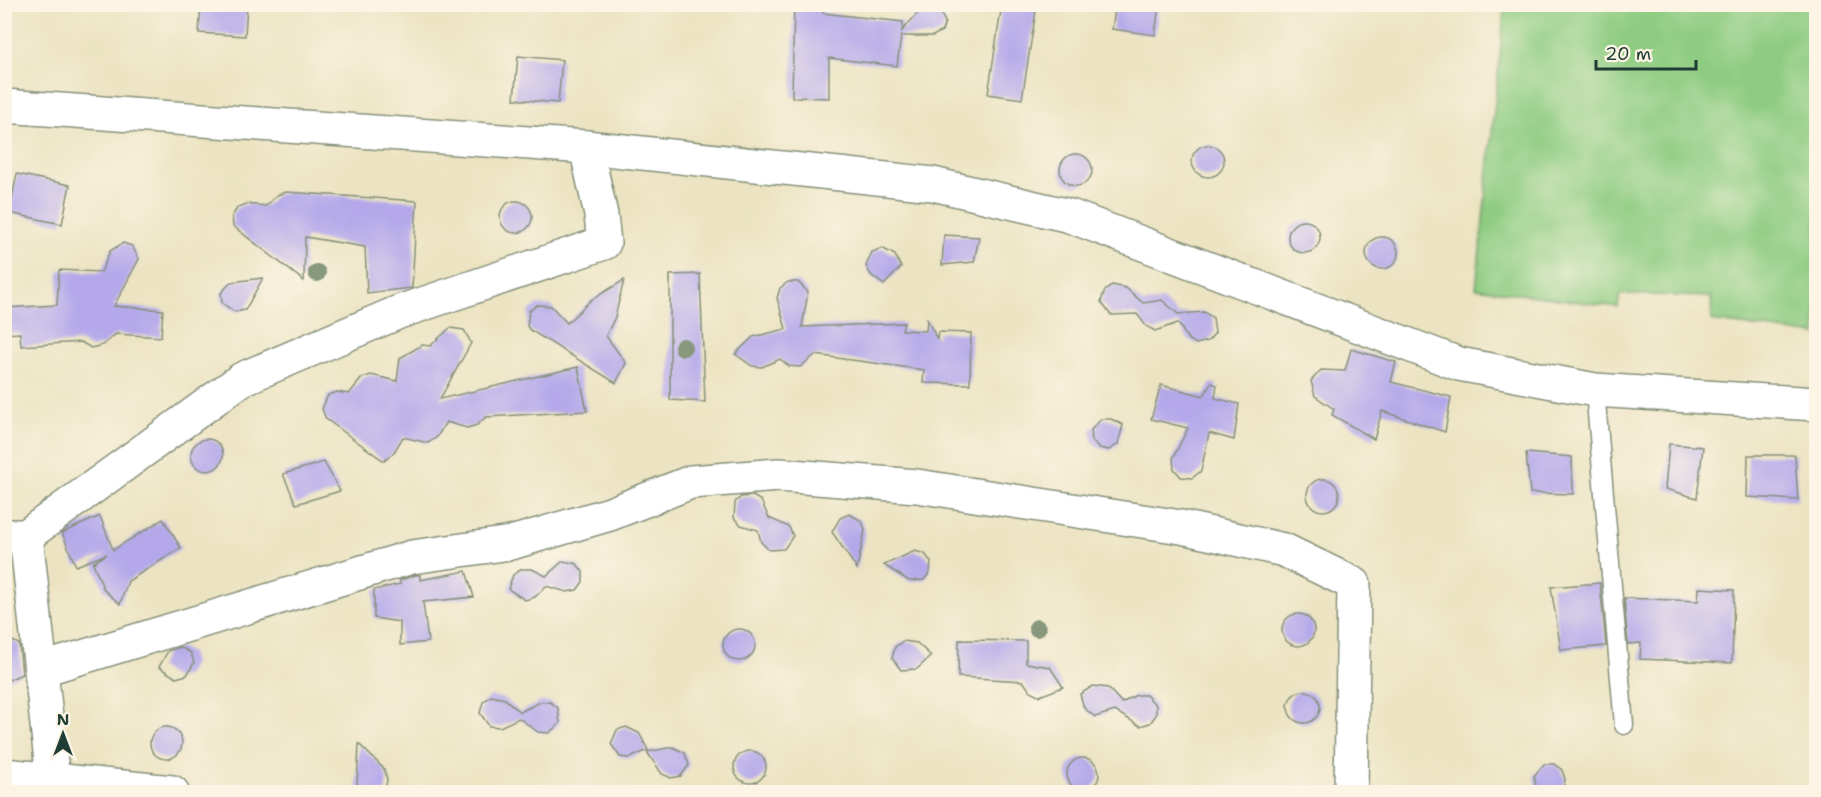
<svg xmlns="http://www.w3.org/2000/svg" width="1821" height="797" viewBox="0 0 1821 797" font-family="'Shantell Sans',sans-serif">
<style>
.green{fill:#8ecc81;stroke:#56845a;stroke-width:1.5}
.building{fill:#b4a8ea}
.lines{fill:none;stroke-linecap:round;stroke-linejoin:round}
.service-casing{stroke:#85907a;stroke-width:21}
.minor-casing{stroke:#85907a;stroke-width:36}
.service{stroke:#fff;stroke-width:18}
.minor{stroke:#fff;stroke-width:33}
.tree{fill:#87987c}
</style>
<rect width="100%" height="100%" fill="#fcf5e5"/>
<filter id="ink" filterUnits="userSpaceOnUse"><feTurbulence type="fractalNoise" baseFrequency=".0167" numOctaves="2"/><feDisplacementMap in="SourceGraphic" scale="12" xChannelSelector="R" yChannelSelector="G"/><feConvolveMatrix kernelMatrix="1 2 1 2 8 2 1 2 1" color-interpolation-filters="sRGB"/></filter>
<filter id="wash" filterUnits="userSpaceOnUse"><feTurbulence type="fractalNoise" baseFrequency=".008" numOctaves="4" result="noise"/><feDisplacementMap in="SourceGraphic" scale="24" xChannelSelector="R" yChannelSelector="G"/><feGaussianBlur stdDeviation="1.35" result="paint"/><feColorMatrix in="noise" values="0 0 0 0 0 0 0 0 0 0 0 0 0 0 0 0 0 1.4 0 .05"/><feComposite in="paint" operator="in"/></filter>
<g filter="url(#wash)">
<rect width="100%" height="100%" fill="#ebe3c1"/>
<path class="green" d="M 1505,5 L 1816,5 L 1816,335 L 1712,321 L 1711,297 L 1620,294 L 1618,307 L 1476,288 Z"/>
<g id="blocks">
<g class="building">
<path d="M 201,4 L 247,4 L 245,36 L 199,33 Z"/>
<path d="M 794,4 L 823,4 L 823,13 L 903,22 L 902,31 L 923,7 L 939,9 L 945,22 L 942,31 L 933,36 L 901,36 L 897,66 L 829,58 L 829,98 L 792,97 Z"/>
<path d="M 1002,4 L 1037,4 L 1022,99 L 988,94 Z"/>
<path d="M 1116,4 L 1159,4 L 1155,35 L 1112,29 Z"/>
<path d="M 518,56 L 562,60 L 558,103 L 514,99 Z"/>
<circle cx="1208" cy="161" r="16"/>
<circle cx="1076" cy="170" r="16"/>
<path d="M 17,174 L 70,185 L 62,224 L 9,213 Z"/>
<path d="M 286,192 L 417,201 L 412,288 L 367,293 L 365,247 L 305,237 L 304,281 L 233,226 L 232,216 L 238,207 L 247,204 L 266,206 L 277,195 Z"/>
<circle cx="516" cy="217" r="16"/>
<circle cx="1304" cy="237" r="16"/>
<path d="M 944,235 L 979,237 L 974,262 L 942,265 Z"/>
<circle cx="1382" cy="253" r="16"/>
<path d="M 123,243 L 132,246 L 139,259 L 114,306 L 163,310 L 161,337 L 116,334 L 103,345 L 91,348 L 81,342 L 21,346 L 20,333 L 4,334 L 4,308 L 57,305 L 59,270 L 101,272 L 110,251 Z"/>
<path d="M 882,248 L 895,255 L 901,267 L 884,285 L 871,275 L 866,266 L 872,252 Z"/>
<path d="M 700,274 L 705,402 L 670,400 L 670,275 Z"/>
<path d="M 263,278 L 245,310 L 235,312 L 222,303 L 221,293 L 231,282 Z"/>
<path d="M 624,280 L 615,317 L 606,336 L 626,363 L 616,383 L 530,330 L 527,326 L 529,311 L 537,305 L 551,306 L 567,323 L 591,300 Z"/>
<path d="M 788,282 L 798,282 L 808,292 L 802,327 L 904,323 L 902,330 L 926,331 L 927,319 L 937,339 L 938,332 L 971,333 L 970,384 L 923,383 L 924,370 L 815,355 L 800,367 L 789,366 L 780,359 L 762,367 L 752,366 L 735,354 L 753,337 L 786,329 L 777,298 L 780,288 Z"/>
<path d="M 1112,285 L 1126,288 L 1143,303 L 1162,300 L 1178,314 L 1204,312 L 1213,318 L 1215,333 L 1208,341 L 1196,344 L 1188,339 L 1178,323 L 1155,331 L 1146,326 L 1137,314 L 1111,315 L 1101,302 L 1104,292 Z"/>
<path d="M 450,328 L 464,330 L 471,343 L 440,399 L 578,367 L 587,411 L 486,417 L 477,425 L 467,428 L 446,422 L 437,437 L 428,443 L 403,437 L 394,452 L 384,461 L 326,419 L 322,409 L 328,395 L 337,392 L 349,394 L 362,378 L 371,375 L 397,381 L 400,358 L 422,345 L 430,346 Z"/>
<path d="M 1351,349 L 1396,362 L 1391,382 L 1451,397 L 1445,432 L 1382,411 L 1374,439 L 1332,415 L 1334,409 L 1315,396 L 1311,381 L 1321,370 L 1345,371 Z"/>
<path d="M 1211,383 L 1217,385 L 1215,398 L 1239,404 L 1234,440 L 1209,433 L 1201,471 L 1192,478 L 1181,477 L 1174,469 L 1173,458 L 1188,428 L 1151,419 L 1161,385 L 1204,396 Z"/>
<path d="M 1101,419 L 1111,419 L 1123,425 L 1118,444 L 1109,450 L 1099,448 L 1092,441 L 1091,430 Z"/>
<circle cx="207" cy="455" r="16"/>
<path d="M 1669,444 L 1703,447 L 1697,498 L 1665,489 Z"/>
<path d="M 1526,453 L 1572,457 L 1573,494 L 1530,493 Z"/>
<path d="M 1748,455 L 1795,455 L 1798,500 L 1747,497 Z"/>
<path d="M 324,462 L 340,491 L 296,504 L 283,474 Z"/>
<circle cx="1323" cy="495" r="16"/>
<path d="M 753,496 L 761,501 L 769,518 L 789,527 L 793,536 L 784,549 L 769,550 L 761,542 L 758,530 L 741,525 L 734,518 L 735,502 L 741,497 Z"/>
<path d="M 849,514 L 862,521 L 865,530 L 857,569 L 832,532 L 840,518 Z"/>
<path d="M 100,516 L 113,550 L 163,519 L 181,548 L 128,581 L 120,604 L 104,590 L 93,563 L 107,554 L 76,566 L 62,533 Z"/>
<path d="M 915,551 L 925,554 L 931,562 L 930,572 L 924,580 L 909,581 L 884,565 Z"/>
<path d="M 563,561 L 577,564 L 583,572 L 583,582 L 577,590 L 567,592 L 546,586 L 535,597 L 525,600 L 508,589 L 513,575 L 521,569 L 532,569 L 546,576 Z"/>
<path d="M 466,571 L 474,597 L 423,602 L 428,642 L 400,645 L 400,622 L 374,618 L 374,590 L 400,584 L 400,580 L 416,575 L 420,575 L 420,580 Z"/>
<path d="M 1600,583 L 1606,646 L 1561,650 L 1551,587 Z"/>
<path d="M 1699,588 L 1734,590 L 1732,663 L 1640,659 L 1641,643 L 1628,644 L 1624,598 L 1698,601 Z"/>
<circle cx="1298" cy="630" r="16"/>
<circle cx="739" cy="645" r="16"/>
<path d="M 4,637 L 19,644 L 22,674 L 4,682 Z"/>
<path d="M 959,640 L 1026,641 L 1026,663 L 1050,667 L 1063,687 L 1040,696 L 1030,691 L 1023,681 L 958,677 Z"/>
<path d="M 903,641 L 917,643 L 931,656 L 917,669 L 901,670 L 892,658 L 895,647 Z"/>
<path d="M 180,647 L 191,653 L 194,663 L 187,675 L 176,678 L 159,667 L 168,651 Z"/>
<path d="M 1093,686 L 1108,688 L 1122,703 L 1136,695 L 1146,695 L 1156,705 L 1156,715 L 1150,723 L 1140,726 L 1115,711 L 1095,717 L 1084,708 L 1080,694 Z"/>
<circle cx="1304" cy="707" r="16"/>
<path d="M 491,696 L 505,699 L 520,712 L 540,702 L 550,702 L 558,708 L 560,723 L 549,733 L 538,732 L 519,718 L 500,727 L 489,726 L 480,713 L 483,702 Z"/>
<path d="M 626,727 L 639,733 L 648,750 L 630,758 L 620,757 L 611,744 L 617,730 Z"/>
<circle cx="166" cy="743" r="16"/>
<path d="M 359,744 L 384,769 L 387,779 L 385,792 L 362,792 L 357,785 Z"/>
<path d="M 673,747 L 685,753 L 689,765 L 681,776 L 671,778 L 662,774 L 647,752 Z"/>
<circle cx="750" cy="767" r="16"/>
<circle cx="1083" cy="774" r="16"/>
<path d="M 1544,764 L 1554,764 L 1562,770 L 1565,779 L 1563,792 L 1537,792 L 1534,776 Z"/>
</g>
</g>
</g>
<g filter="url(#ink)">
<use href="#blocks" fill-opacity="0" stroke="#85907a" stroke-width="1.5"/>
<g class="lines">
<g class="service-casing">
<path id="service" d="M 1595,390 L 1624,725"/>
</g>
<g class="minor-casing">
<g id="minor">
<path d="M 4,106 L 586,147 L 933,184 L 1070,216 L 1459,364 L 1595,390 L 1816,404"/>
<path d="M 4,536 L 26,536 L 242,379 L 399,312 L 604,243 L 601,215 L 586,147"/>
<path d="M 26,536 L 53,779"/>
<path d="M 43,669 L 412,557 L 511,543 L 610,514 L 691,482 L 779,475 L 917,486 L 1181,527 L 1284,550 L 1354,584 L 1351,792"/>
<path d="M 4,775 L 172,792"/>
</g>
</g>
<use href="#service" class="service"/>
<use href="#minor" class="minor"/>
</g>
<g class="tree">
<circle cx="317" cy="273" r="9"/>
<circle cx="683" cy="347" r="9"/>
<circle cx="1037" cy="628" r="9"/>
</g>
</g>
<rect width="1821" height="797" fill="none" stroke="#fcf5e5" stroke-width="24"/>
<g transform="translate(63 734)" stroke="#fcf5e5" stroke-width="4.5" paint-order="stroke">
<path d="M0-4.5L10 22L0 15L-10 22Z" fill="#1f3d34"/>
<text y="-9" font-size="16" font-weight="bold" text-anchor="middle" fill="#1f3d34">N</text>
</g>
<path d="M1596 60v9h100v-9" fill="none" stroke="#1f3d34" stroke-width="3"/>
<text x="1605" y="60" font-size="18" fill="#1f3d34" stroke="#fcf5e5" stroke-width="4.5" paint-order="stroke">20 m</text>
</svg>
